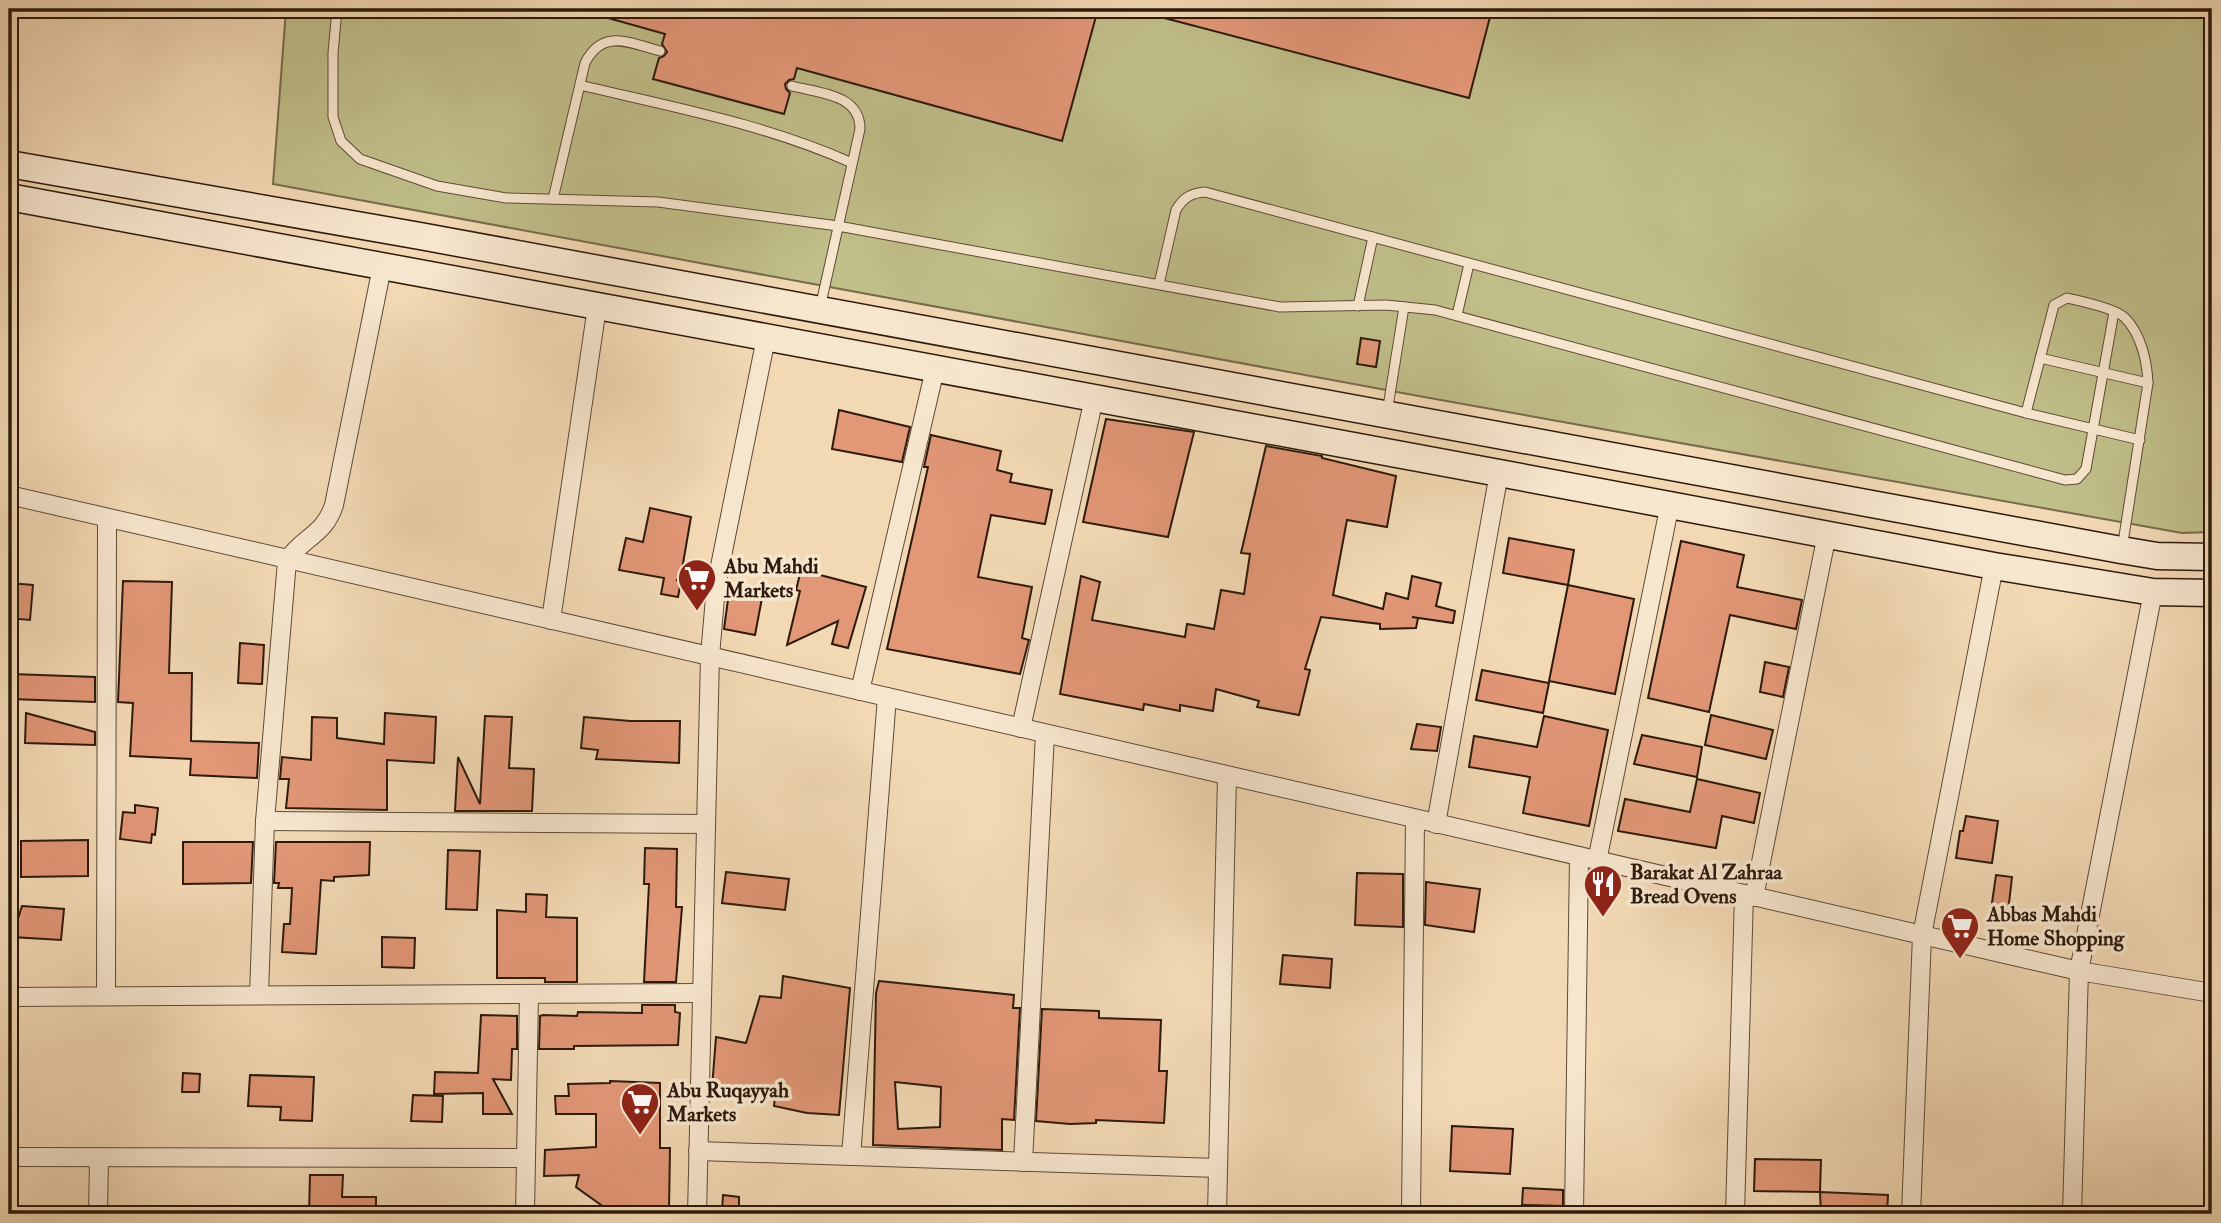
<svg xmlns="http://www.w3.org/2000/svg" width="2221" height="1223" viewBox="0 0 2221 1223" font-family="'IM FELL Double Pica',serif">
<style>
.green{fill:#c0be89;stroke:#766c4b;stroke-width:2}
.building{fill:#e29777;stroke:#2d1a0d;stroke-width:2;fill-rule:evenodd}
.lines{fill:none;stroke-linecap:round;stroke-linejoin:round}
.lane-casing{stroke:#5e4a37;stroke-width:11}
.street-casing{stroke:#5e4a37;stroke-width:20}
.secondary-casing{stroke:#2d1a0d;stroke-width:29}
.lane{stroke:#f7e6ce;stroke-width:9}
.street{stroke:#f7e6ce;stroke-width:18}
.secondary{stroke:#f7e6ce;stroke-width:26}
.labels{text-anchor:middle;stroke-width:7;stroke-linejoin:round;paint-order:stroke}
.poi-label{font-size:21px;font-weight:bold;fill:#2d1a0d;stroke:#f7e6ce;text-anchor:start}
</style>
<rect width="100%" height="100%" fill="#f2d9b4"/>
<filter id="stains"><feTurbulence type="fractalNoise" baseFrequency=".00286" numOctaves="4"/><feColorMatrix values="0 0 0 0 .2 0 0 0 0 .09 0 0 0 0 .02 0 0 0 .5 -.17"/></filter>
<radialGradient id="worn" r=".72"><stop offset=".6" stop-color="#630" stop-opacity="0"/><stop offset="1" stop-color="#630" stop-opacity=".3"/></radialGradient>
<path class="green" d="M 286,9 L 2212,9 L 2212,532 L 2182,533 L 1424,397 L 273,184 Z"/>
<g class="building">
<path d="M 595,9 L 1098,9 L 1062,141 L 797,68 L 794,79 L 789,80 L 785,84 L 786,89 L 790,93 L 784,114 L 653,79 L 659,58 L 664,56 L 667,52 L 662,44 L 665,34 L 594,14 Z"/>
<path d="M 1154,9 L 1492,9 L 1469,98 L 1153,15 Z"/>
<path d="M 1361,338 L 1380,341 L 1376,367 L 1357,364 Z"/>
<path d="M 839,410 L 910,427 L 902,462 L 832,449 Z"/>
<path d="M 1106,419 L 1194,432 L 1168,537 L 1083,522 Z"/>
<path d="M 931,435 L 1001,451 L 997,470 L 1012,474 L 1010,482 L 1052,490 L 1045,524 L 991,515 L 978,577 L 1032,587 L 1022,638 L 1029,640 L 1020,674 L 887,649 L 917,517 L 928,467 L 924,467 Z"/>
<path d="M 1266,446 L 1322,456 L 1322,458 L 1396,476 L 1387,527 L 1347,520 L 1333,595 L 1383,609 L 1386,593 L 1408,599 L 1412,576 L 1441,583 L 1436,606 L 1455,611 L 1453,623 L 1412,617 L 1418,618 L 1416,628 L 1380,629 L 1380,624 L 1321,617 L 1305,669 L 1310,670 L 1299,715 L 1257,707 L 1259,701 L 1216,689 L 1213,711 L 1180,705 L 1180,711 L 1144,704 L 1143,710 L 1060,694 L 1081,576 L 1100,582 L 1092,620 L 1185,637 L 1187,624 L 1214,629 L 1221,590 L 1244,594 L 1250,554 L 1241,553 Z"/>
<path d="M 650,508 L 691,517 L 680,581 L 676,580 L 681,581 L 678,597 L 661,594 L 664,578 L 619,570 L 626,538 L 643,542 Z"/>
<path d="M 1509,538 L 1574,550 L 1568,585 L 1503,573 Z"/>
<path d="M 1681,541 L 1744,555 L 1737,587 L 1802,600 L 1796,629 L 1730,615 L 1709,712 L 1648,698 Z"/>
<path d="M 801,570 L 866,587 L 848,648 L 832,644 L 838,621 L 787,645 L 800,591 L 796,590 Z"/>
<path d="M 123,581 L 172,582 L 169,673 L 192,673 L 191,741 L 259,743 L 257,778 L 190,775 L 191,759 L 130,756 L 133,703 L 118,702 Z"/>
<path d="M 9,583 L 33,585 L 30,620 L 9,618 Z"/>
<path d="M 1568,585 L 1634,599 L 1615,694 L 1549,681 Z"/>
<path d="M 729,592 L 762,598 L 755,635 L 724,629 Z"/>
<path d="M 240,643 L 264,645 L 262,684 L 238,683 Z"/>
<path d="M 1765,662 L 1789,667 L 1783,697 L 1760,692 Z"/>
<path d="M 1482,670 L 1549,683 L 1543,713 L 1476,700 Z"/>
<path d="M 12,674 L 95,677 L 95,702 L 11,699 Z"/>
<path d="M 26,713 L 95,732 L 95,745 L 25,743 Z"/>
<path d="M 385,713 L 436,717 L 434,763 L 387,760 L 387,810 L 286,808 L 289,779 L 280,779 L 282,757 L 311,760 L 312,717 L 337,718 L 337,738 L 384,744 Z"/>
<path d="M 1711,715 L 1773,730 L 1766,759 L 1705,745 Z"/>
<path d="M 485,716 L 512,717 L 509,768 L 534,769 L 532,811 L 455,811 L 458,757 L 480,804 Z"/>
<path d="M 1544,716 L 1608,730 L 1589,826 L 1523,813 L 1530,777 L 1469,767 L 1474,736 L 1537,747 Z"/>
<path d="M 584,717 L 630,721 L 680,721 L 679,763 L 596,759 L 598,750 L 581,748 Z"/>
<path d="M 1417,724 L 1441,727 L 1437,751 L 1411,749 Z"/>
<path d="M 1642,735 L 1702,747 L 1697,777 L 1634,764 Z"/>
<path d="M 1697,779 L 1760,793 L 1754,823 L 1722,816 L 1716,848 L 1618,831 L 1625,799 L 1690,812 Z"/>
<path d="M 135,805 L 158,808 L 155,835 L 152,834 L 151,843 L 120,839 L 123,812 L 135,813 Z"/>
<path d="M 1966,816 L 1998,821 L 1992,863 L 1956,858 L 1960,831 L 1963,831 Z"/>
<path d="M 88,840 L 88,876 L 21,877 L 21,841 Z"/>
<path d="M 183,842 L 253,842 L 251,883 L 183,884 Z"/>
<path d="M 276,842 L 370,842 L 369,875 L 334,877 L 334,881 L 321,880 L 316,954 L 282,952 L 284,924 L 290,924 L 292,888 L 278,888 L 279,883 L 274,883 Z"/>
<path d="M 645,848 L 677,849 L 676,907 L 682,907 L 676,982 L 644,982 L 649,884 L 644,884 Z"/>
<path d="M 448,850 L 480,851 L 477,910 L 446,909 Z"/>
<path d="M 726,872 L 789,879 L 785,910 L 722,903 Z"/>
<path d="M 1357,873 L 1403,874 L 1403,927 L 1355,925 Z"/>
<path d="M 1996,875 L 2012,877 L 2008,912 L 1991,910 Z"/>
<path d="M 1426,882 L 1480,889 L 1474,932 L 1425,925 Z"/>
<path d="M 526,894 L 547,895 L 546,917 L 577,918 L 577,982 L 545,982 L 545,978 L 497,978 L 497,910 L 526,912 Z"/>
<path d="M 22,906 L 64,909 L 61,940 L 12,937 Z"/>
<path d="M 382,937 L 415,938 L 414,968 L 382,967 Z"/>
<path d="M 1283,955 L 1332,959 L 1330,988 L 1280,984 Z"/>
<path d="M 783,976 L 850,988 L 839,1115 L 807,1113 L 774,1106 L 775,1096 L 712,1088 L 716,1037 L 746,1043 L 760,996 L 781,998 Z"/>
<path d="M 879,981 L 1014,995 L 1013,1008 L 1020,1008 L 1014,1120 L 1002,1119 L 1002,1150 L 873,1145 L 876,993 ZM 895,1082 L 941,1087 L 940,1127 L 898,1129 Z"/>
<path d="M 642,1005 L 675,1005 L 675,1012 L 680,1013 L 678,1045 L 574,1046 L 574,1049 L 539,1049 L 540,1016 L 543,1015 L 577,1016 L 578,1012 L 642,1013 Z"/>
<path d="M 1042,1009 L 1099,1011 L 1099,1018 L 1161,1020 L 1159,1071 L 1167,1071 L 1164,1123 L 1096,1120 L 1096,1123 L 1070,1124 L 1036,1121 Z"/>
<path d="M 481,1015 L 517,1016 L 517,1049 L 512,1049 L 511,1080 L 493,1079 L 512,1114 L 483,1114 L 483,1093 L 434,1094 L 435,1072 L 478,1073 Z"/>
<path d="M 183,1073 L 200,1074 L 199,1092 L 182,1092 Z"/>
<path d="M 250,1075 L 314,1077 L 312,1121 L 280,1120 L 281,1107 L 248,1106 Z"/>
<path d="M 610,1081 L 660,1083 L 660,1148 L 670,1148 L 669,1211 L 608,1210 L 576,1187 L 579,1175 L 544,1176 L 545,1150 L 596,1147 L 596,1114 L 556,1114 L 555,1096 L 569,1096 L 568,1084 L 610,1083 Z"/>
<path d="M 413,1095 L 443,1096 L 442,1122 L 411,1121 Z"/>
<path d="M 1452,1126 L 1513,1129 L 1510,1174 L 1450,1171 Z"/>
<path d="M 1755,1159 L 1821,1160 L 1820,1192 L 1754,1191 Z"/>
<path d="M 310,1175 L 343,1175 L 342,1197 L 376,1197 L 376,1214 L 309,1214 Z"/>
<path d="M 1523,1188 L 1563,1190 L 1563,1206 L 1522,1205 Z"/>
<path d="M 1820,1192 L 1888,1195 L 1887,1214 L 1821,1214 Z"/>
<path d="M 723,1195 L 739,1197 L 739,1214 L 722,1212 Z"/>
</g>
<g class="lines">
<g class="lane-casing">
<g id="lane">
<path d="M 337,9 L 333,53 L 333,117 L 341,141 L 360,159 L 437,186 L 506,198 L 658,202 L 838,226 L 1280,307 L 1386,305 L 1435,310 L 2065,480 L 2077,479 L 2086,469 L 2114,312"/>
<path d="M 580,85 C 671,107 766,124 852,163"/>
<path d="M 792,86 C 819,93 860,94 860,129 L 820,308"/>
<path d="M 553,199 L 585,63 C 603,28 630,43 660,51"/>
<path d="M 1159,284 L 1176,210 C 1183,198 1191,193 1205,192 L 2026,413 L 2140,440"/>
<path d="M 1358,306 L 1373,237"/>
<path d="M 1457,315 L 1469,264"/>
<path d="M 2040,358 L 2148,383"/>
<path d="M 1387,413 L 1404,307"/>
<path d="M 2026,413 L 2054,305 L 2067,298 C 2081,301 2114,308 2124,317 C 2141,333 2147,361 2148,383 L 2122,549"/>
</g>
</g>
<g class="street-casing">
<g id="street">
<path d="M 9,495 L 2079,971 L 2212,993"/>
<path d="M 551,620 L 597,307"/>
<path d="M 860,691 L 935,369"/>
<path d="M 1021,728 L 1094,398"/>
<path d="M 265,821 L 706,824"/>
<path d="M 1436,824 L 1499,473"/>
<path d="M 1597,861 L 1670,504"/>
<path d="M 1754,897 L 1827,534"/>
<path d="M 259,995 L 265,821 L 287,561 C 302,537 324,536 334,505 L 382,267"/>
<path d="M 106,996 L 107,518"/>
<path d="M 9,997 L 702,993"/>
<path d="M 698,1151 L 1218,1168"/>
<path d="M 851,1156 L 887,697"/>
<path d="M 9,1157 L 526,1158"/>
<path d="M 1023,1162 L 1045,734"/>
<path d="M 98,1214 L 99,1158"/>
<path d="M 525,1214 L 529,994"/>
<path d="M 697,1214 L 710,656 L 716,586 L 766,338"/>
<path d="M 1217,1214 L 1227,776"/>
<path d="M 1411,1214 L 1415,819"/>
<path d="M 1574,1214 L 1579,856"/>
<path d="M 1735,1214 L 1744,894"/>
<path d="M 1911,1214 L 1922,935 L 1994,566"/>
<path d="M 2072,1214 L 2079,971 L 2153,592"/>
</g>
</g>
<g class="secondary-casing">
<g id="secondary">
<path d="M 9,164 L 420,236 L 2121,550 L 2157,556 L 2212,557"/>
<path d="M 9,197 L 1499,473 L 1994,566 L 2153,592 L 2212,593"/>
</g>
</g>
<use href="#lane" class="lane"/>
<use href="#street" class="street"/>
<use href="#secondary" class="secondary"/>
</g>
<defs>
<g id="supermarket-pin" transform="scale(2.0125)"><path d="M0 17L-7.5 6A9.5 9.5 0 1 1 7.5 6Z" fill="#8f2418" stroke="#f7e6ce"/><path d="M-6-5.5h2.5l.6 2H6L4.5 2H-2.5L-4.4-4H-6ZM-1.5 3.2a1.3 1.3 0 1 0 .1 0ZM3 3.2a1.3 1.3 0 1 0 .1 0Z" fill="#fff"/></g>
<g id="restaurant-pin" transform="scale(2.0125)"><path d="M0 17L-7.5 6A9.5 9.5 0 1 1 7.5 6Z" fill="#8f2418" stroke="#f7e6ce"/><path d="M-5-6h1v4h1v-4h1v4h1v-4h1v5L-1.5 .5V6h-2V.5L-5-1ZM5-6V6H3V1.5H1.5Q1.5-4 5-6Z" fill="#fff"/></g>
</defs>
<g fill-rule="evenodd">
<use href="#supermarket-pin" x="697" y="578"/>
<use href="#restaurant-pin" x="1603" y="884"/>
<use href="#supermarket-pin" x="1960" y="926"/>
<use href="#supermarket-pin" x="640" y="1102"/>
</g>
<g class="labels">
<g class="poi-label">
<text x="724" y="573">Abu Mahdi<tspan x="724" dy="24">Markets</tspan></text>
<text x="1630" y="879">Barakat Al Zahraa<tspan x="1630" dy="24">Bread Ovens</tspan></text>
<text x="1987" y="921">Abbas Mahdi<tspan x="1987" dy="24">Home Shopping</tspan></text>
<text x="667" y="1097">Abu Ruqayyah<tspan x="667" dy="24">Markets</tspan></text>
</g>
</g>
<rect width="2221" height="1223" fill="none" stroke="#f2d9b4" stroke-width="35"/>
<rect x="10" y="10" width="2200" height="1202" fill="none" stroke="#2d1a0d" stroke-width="3.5"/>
<rect x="18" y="18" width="2186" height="1188" fill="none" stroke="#2d1a0d" stroke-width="2"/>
<rect width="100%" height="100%" filter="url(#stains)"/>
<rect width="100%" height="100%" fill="url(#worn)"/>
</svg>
